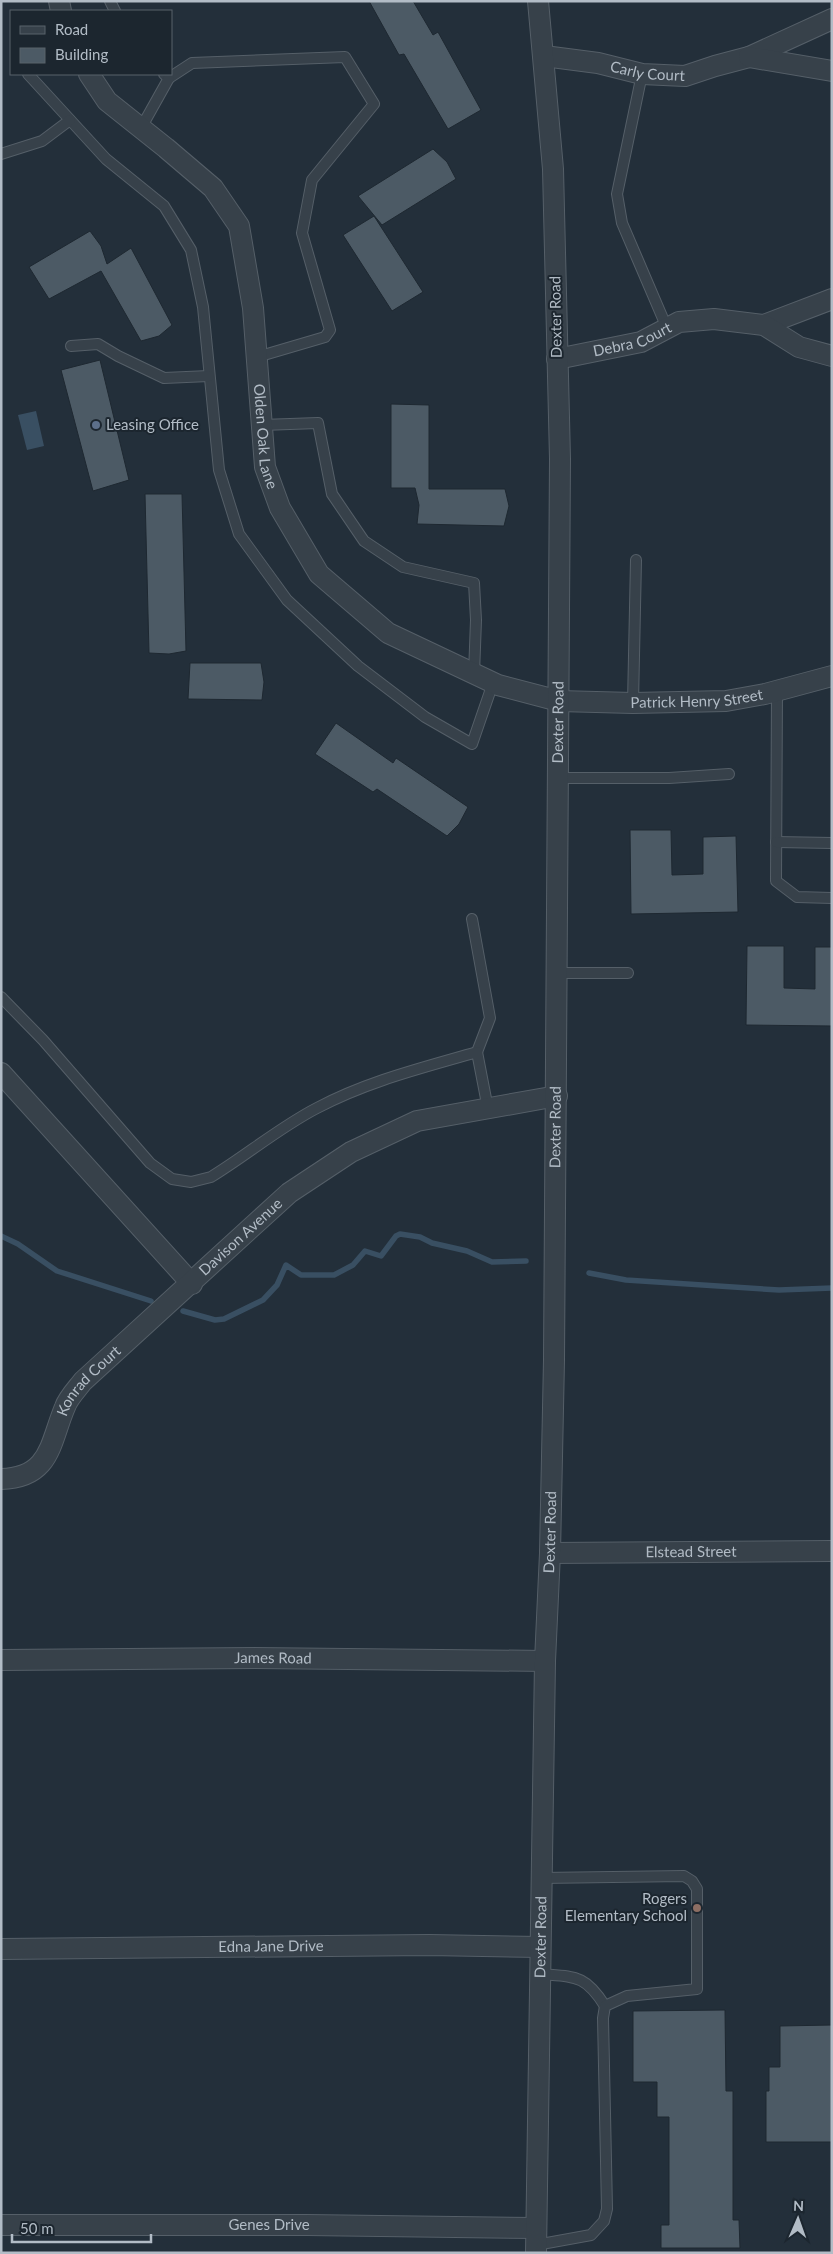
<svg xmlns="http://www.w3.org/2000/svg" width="833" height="2254" viewBox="0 0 833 2254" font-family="Lato,sans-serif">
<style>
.water{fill:#394f62}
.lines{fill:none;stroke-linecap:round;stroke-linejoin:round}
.stream{stroke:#394f62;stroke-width:5.5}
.building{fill:#4c5a65;stroke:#1e2831}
.lane-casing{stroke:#555f68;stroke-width:12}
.street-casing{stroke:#555f68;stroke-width:22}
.lane{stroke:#37414a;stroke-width:10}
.street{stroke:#37414a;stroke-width:20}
.service-dot{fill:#5c6f8a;stroke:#1c262f;stroke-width:2}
.education-dot{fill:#8d6e63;stroke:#1c262f;stroke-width:2}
.labels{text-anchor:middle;stroke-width:4;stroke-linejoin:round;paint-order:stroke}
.street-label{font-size:15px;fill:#b2bcc6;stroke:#1c262f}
.poi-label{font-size:15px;fill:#b2bcc6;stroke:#1c262f;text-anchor:start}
</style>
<rect width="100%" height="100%" fill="#232f3a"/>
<path class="water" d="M 36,411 L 44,446 L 27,450 L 18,415 Z"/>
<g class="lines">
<g class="stream">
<path d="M 1,1236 L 18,1244 L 57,1271 L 151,1301"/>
<path d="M 589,1273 L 626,1280 L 779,1290 L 832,1288"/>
<path d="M 183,1311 L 215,1320 L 224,1319 L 263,1300 L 277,1285 L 286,1265 L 301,1275 L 334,1275 L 353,1265 L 365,1251 L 381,1256 L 396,1236 L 400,1234 L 420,1237 L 432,1243 L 467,1251 L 492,1262 L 526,1261"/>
</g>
</g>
<g class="building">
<path d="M 369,1 L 413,1 L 433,35 L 438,32 L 481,110 L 448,129 L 404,54 L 399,55 Z"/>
<path d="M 433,149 L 447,162 L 456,179 L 382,225 L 358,196 Z"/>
<path d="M 374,216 L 423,292 L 392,311 L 343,235 Z"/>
<path d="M 90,231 L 101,246 L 107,264 L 131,248 L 172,325 L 159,336 L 141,341 L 101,271 L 49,299 L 29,267 Z"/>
<path d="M 100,360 L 129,480 L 93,491 L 61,370 Z"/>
<path d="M 391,404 L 429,405 L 429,489 L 505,489 L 509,506 L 504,526 L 417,524 L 419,505 L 415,488 L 391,488 Z"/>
<path d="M 145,494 L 182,494 L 186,651 L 169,654 L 149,653 Z"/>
<path d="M 190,663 L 261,663 L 264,682 L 262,700 L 188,699 Z"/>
<path d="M 336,723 L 393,763 L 396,758 L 468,807 L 459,824 L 447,836 L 377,789 L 373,792 L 315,754 Z"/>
<path d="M 630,830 L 671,830 L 672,875 L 703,874 L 703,837 L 736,836 L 738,912 L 631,914 Z"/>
<path d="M 747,946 L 784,946 L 784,988 L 815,989 L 815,947 L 832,947 L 832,1026 L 746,1025 Z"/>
<path d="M 725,2010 L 726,2091 L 733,2091 L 733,2220 L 739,2220 L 740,2248 L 661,2248 L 661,2225 L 669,2225 L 669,2117 L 657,2117 L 657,2082 L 633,2082 L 633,2011 Z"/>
<path d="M 832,2025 L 832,2142 L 766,2142 L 766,2091 L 769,2091 L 769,2067 L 780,2067 L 780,2026 Z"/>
</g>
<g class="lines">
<g class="lane-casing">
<g id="lane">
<path d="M 110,1 L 115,11"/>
<path d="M 28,74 L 106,159 L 164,206 L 191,250 L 203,307 L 219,470 L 239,534 L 287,600 L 358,666 L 425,717 L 472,744 L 493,683"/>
<path d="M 164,74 L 169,78 L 192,63 L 345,57 L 374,104 L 312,180 L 302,233 L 330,330 L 325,337 L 257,357"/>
<path d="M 642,74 L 617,194 L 622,223 L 667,328"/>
<path d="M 141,128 L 169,78"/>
<path d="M 1,154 L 42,141 L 70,120"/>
<path d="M 71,346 L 98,344 L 118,356 L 164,378 L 209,376"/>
<path d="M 262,425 L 318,423 L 332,494 L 364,541 L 403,567 L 474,583 L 476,620 L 474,674"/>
<path d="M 777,690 L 776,881 L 797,897 L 832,898"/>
<path d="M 633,703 L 636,560"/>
<path d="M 558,778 L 669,778 L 729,774"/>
<path d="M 776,842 L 832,843"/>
<path d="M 472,919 L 490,1018 L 477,1052"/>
<path d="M 557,973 L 628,973"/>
<path d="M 1,997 L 43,1040 L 150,1163 L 172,1179 L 191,1182 L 211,1177 C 247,1155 280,1127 317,1108 C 368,1081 422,1068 477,1052 L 488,1109"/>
<path d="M 539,1974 C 575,1977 585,1974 605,2006"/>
<path d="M 536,2245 L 591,2235 L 604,2221 L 607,2209 L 603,2018 L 605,2006 L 627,1996 L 697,1989 L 697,1889 L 692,1881 L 684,1876 L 541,1878"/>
</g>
</g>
<g class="street-casing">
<g id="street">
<path d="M 59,1 L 61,11"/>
<path id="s1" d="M 544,56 L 598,63 L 642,74 L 685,76 L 715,66 L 749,57 L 832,19"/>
<path d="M 749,57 L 832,71"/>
<path id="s2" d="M 89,74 L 107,101 L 166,148 L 213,188 L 239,226 L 253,308 L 265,467 L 280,508 L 319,574 L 388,633 L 498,685 L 559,701 L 633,703 L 726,701 L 765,694 L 832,676"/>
<path d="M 764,325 L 832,299"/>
<path id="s3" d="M 557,359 L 641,342 L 679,322 L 714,319 L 764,325 L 799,347 L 832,356"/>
<path d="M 1,1073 L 192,1284"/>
<path id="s4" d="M 1,1479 C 51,1478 50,1442 65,1407 C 68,1398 77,1389 83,1381 L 289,1193 L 351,1152 L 417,1121 L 557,1096"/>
<path id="s5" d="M 550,1553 L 832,1551"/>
<path id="s6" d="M 1,1660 L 255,1658 L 545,1661"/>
<path id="s7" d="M 1,1949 L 429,1945 L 540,1947"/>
<path id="s8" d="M 1,2225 L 307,2225 L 536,2228"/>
<path id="s9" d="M 536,2253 L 545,1661 L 550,1553 L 554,1360 L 560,459 L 553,169 L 538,1"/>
</g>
</g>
<use href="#lane" class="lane"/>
<use href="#street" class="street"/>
</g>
<circle class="service-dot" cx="96" cy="425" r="5"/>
<circle class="education-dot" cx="697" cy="1908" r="5"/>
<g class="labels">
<g class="street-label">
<text dy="5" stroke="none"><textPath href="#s1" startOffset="105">Carly Court</textPath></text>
<text transform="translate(556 317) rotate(-91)" y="5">Dexter Road</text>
<text dy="5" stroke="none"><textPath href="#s3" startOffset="78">Debra Court</textPath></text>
<text dy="5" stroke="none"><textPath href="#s2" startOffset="428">Olden Oak Lane</textPath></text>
<text dy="5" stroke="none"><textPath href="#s2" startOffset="992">Patrick Henry Street</textPath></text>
<text dy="5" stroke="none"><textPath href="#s9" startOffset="1531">Dexter Road</textPath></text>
<text dy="5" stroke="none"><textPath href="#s9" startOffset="1126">Dexter Road</textPath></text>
<text dy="5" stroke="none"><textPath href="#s4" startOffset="351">Davison Avenue</textPath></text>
<text dy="5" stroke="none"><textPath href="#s4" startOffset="141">Konrad Court</textPath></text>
<text dy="5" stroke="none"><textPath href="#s9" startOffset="721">Dexter Road</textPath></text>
<text dy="5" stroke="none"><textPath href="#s5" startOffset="141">Elstead Street</textPath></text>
<text dy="5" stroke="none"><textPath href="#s6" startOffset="272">James Road</textPath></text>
<text dy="5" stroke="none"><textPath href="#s9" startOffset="316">Dexter Road</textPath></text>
<text dy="5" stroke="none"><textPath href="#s7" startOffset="270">Edna Jane Drive</textPath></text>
<text dy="5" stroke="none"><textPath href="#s8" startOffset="268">Genes Drive</textPath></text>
</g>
<g class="poi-label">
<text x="106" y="430">Leasing Office</text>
<text x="687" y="1904" text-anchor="end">Rogers<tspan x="687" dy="17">Elementary School</tspan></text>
</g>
</g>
<rect width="833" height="2254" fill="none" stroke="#b2bcc6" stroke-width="5"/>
<rect x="10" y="10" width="162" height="65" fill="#1c262f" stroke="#58626b"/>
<rect x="20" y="26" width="25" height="8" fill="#37414a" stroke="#58626b"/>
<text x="55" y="35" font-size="15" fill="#b2bcc6">Road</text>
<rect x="20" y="48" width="25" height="15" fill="#4c5a65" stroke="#58626b"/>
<text x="55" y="60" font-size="15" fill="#b2bcc6">Building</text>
<g transform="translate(798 2219) rotate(2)" stroke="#1c262f" stroke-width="4" paint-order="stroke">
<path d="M0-4L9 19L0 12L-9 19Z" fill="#b2bcc6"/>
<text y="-8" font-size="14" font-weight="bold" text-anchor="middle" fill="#b2bcc6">N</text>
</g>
<path d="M12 2234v8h139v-8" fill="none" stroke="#b2bcc6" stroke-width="2.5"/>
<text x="20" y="2234" font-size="15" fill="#b2bcc6" stroke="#1c262f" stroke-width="4" paint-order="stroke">50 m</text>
</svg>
